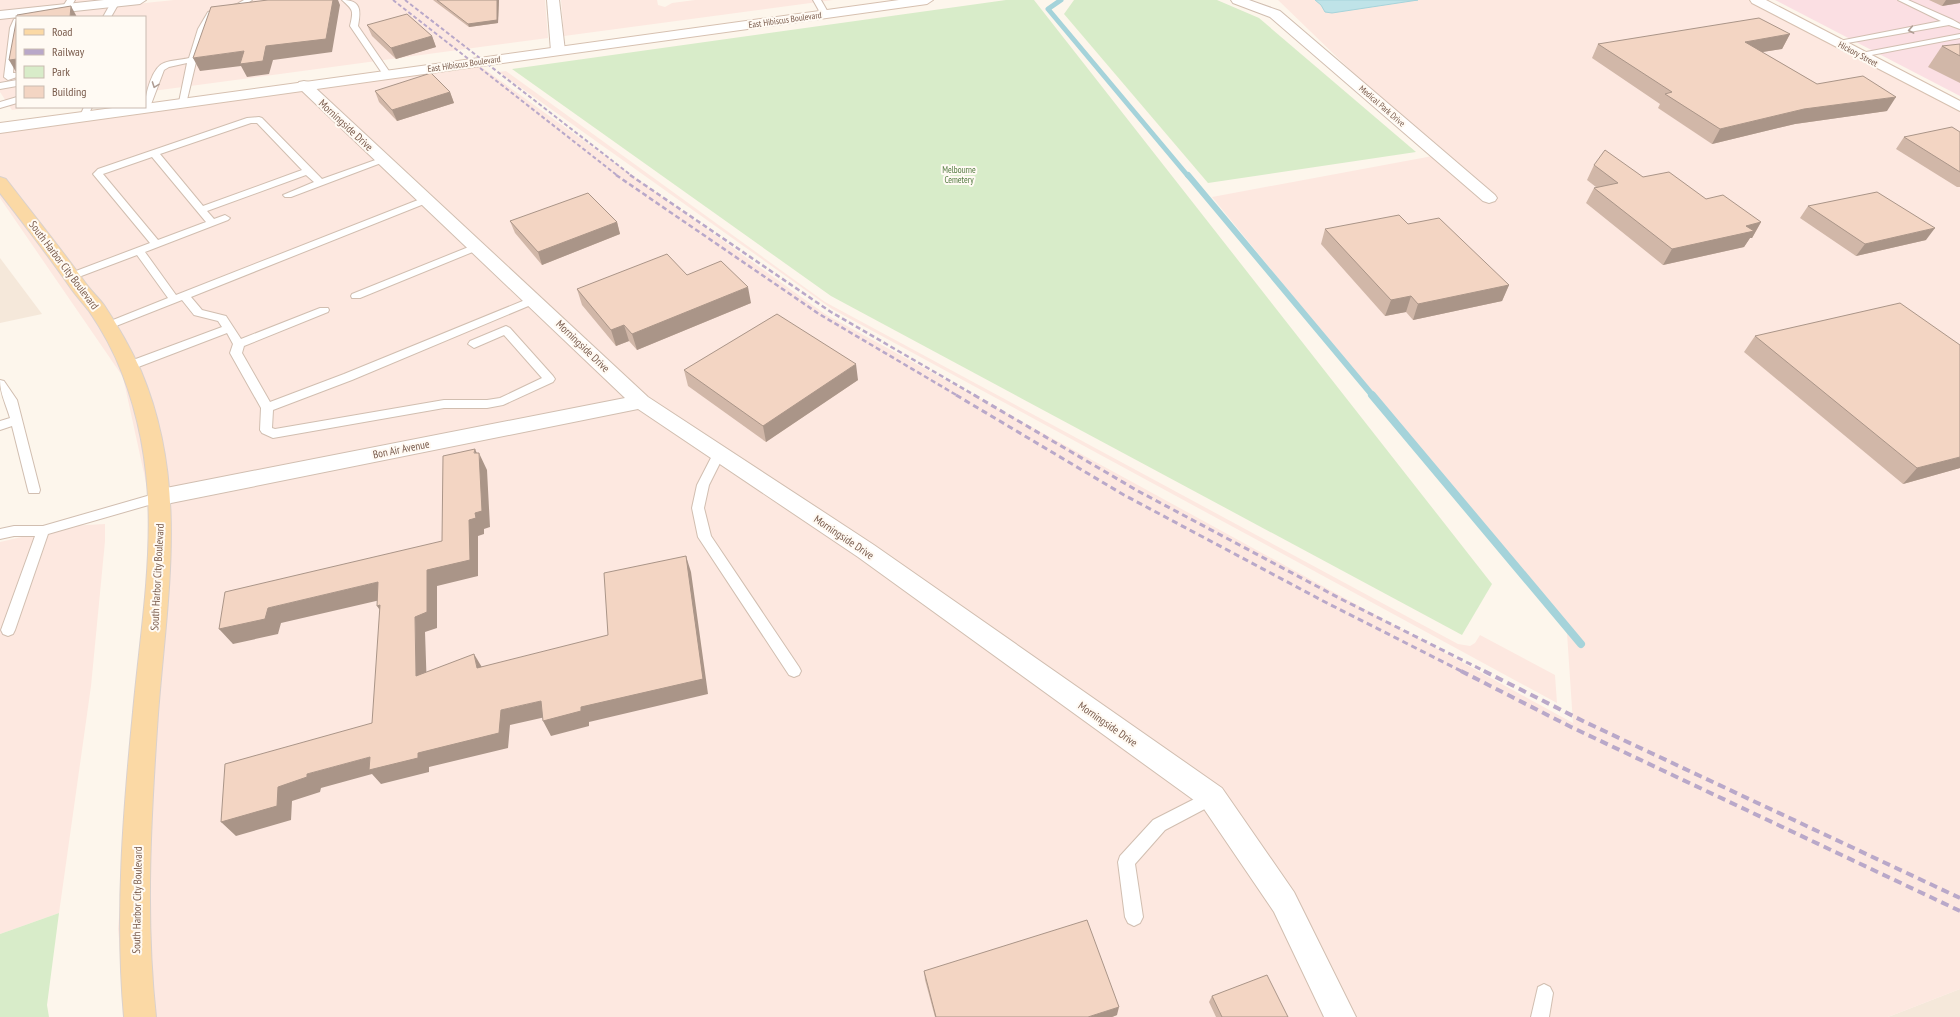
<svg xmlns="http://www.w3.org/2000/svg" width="1960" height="1017" viewBox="0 0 1960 1017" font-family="'PT Sans Narrow',sans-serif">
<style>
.residential{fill:#f5e8da}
.commercial{fill:#fde8e0}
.medical{fill:#fbdfe3}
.green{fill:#d8ecc9}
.water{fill:#bfe3e8;stroke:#a5d3da}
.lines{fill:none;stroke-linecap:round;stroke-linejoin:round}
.stream-far2{stroke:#a5d3da;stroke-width:5}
.stream-far1{stroke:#a5d3da;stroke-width:6}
.stream{stroke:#a5d3da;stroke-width:8}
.lane-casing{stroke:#d1beb0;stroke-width:2}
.street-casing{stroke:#d1beb0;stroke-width:2}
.secondary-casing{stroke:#d6c0b0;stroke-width:2}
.primary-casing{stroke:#dad1cd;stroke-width:2}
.lane{fill:#fff;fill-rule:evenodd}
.street{fill:#fff;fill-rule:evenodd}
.secondary{fill:#fff;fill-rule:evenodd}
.primary{fill:#fbd9a5;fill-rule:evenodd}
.rail-far3{stroke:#b9a8c9;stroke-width:2;stroke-dasharray:4 2.5;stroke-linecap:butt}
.rail-far2{stroke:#b9a8c9;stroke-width:2.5;stroke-dasharray:5 3;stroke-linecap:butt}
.rail-far1{stroke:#b9a8c9;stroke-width:3;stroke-dasharray:6 4;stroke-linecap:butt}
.rail{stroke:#b9a8c9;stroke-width:4;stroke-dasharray:8 5;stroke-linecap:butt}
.wall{fill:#d1b7a8}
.shaded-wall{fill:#aa9588}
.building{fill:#f3d5c3;stroke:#aa9588}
.oneway{stroke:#af9d94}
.labels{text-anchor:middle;stroke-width:4;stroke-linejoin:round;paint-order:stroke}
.far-street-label{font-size:9px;fill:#7a5c4d;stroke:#fffaf3}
.far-park-label{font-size:9px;fill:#537a41;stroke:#fffaf3}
.street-label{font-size:11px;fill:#7a5c4d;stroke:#fffaf3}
</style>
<rect width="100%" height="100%" fill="#fdf6ec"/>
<g class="residential">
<path d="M 0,258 L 42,314 L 0,323 Z"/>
<path d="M 1960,989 L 1960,1017 L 1888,1017 Z"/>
</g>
<g class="commercial">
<path d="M 0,0 L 107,0 L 0,11 Z"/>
<path d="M 174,0 L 545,0 L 548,38 L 145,92 L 145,17 L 17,17 L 17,107 L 32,107 L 12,110 L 0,92 L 0,18 Z"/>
<path d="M 561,0 L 657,0 L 658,5 L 665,7 L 672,3 L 695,0 L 833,0 L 564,36 Z"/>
<path d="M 1278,0 L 1763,0 L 1960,104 L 1960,989 L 1888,1017 L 127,1017 L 118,929 L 143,647 L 150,501 L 123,377 L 0,198 L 0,127 L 473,61 L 825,314 L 1573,723 L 1567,633 L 1212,197 L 1438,155 Z"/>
<path d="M 506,71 L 825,302 L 1458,644 L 1470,646 L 1475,643 L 1480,635 L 1555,675 L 1557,703 L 832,309 L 499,72 Z"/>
<path d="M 105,524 L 105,541 L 91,686 L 59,913 L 0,934 L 0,542 L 69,526 Z"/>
</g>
<path class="medical" d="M 1775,0 L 1960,0 L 1960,96 Z"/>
<g class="green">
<path d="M 1006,0 L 1034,0 L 1492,584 L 1462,635 L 831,296 L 512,69 Z"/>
<path d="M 1074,0 L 1217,0 L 1259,18 L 1416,152 L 1208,183 L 1064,14 Z"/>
<path d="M 59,913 L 47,1005 L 49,1017 L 0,1017 L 0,934 Z"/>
</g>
<path class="water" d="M 1315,0 L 1418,0 L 1332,13 L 1325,12 L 1321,5 Z"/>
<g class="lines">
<path class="stream-far2" d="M 1061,0 L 1048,9 L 1188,176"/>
<path class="stream-far1" d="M 1188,175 L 1373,396"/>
<path class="stream" d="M 1372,395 L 1581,644"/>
<g class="lane-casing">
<g id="lane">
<path d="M 67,0 L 75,0 L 69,10 L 63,10 L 62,8 Z"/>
<path d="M 244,0 L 252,0 L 243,7 L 218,13 L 210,20 L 201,41 L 186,104 L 180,104 L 179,102 L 187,63 L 169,67 L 164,70 L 150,107 L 146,110 L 143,109 L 142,107 L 145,107 C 145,95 152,67 164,63 C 171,60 181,60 189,58 L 198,29 L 208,12 L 237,4 Z"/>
<path d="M 342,0 C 361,0 361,10 358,26 L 391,74 L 390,76 L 384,76 L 350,26 C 354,10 353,10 342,0 Z"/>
<path d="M 813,0 L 821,0 L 829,14 L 828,16 L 822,16 Z"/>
<path d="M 1898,0 L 1908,0 L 1953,20 L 1960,24 L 1960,29 L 1949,25 L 1836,45 L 1836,41 L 1839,41 L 1941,21 Z"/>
<path d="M 112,1 L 119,3 L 111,17 L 103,17 Z"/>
<path d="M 14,19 L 17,19 L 13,73 L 17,73 L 17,77 L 8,80 L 4,77 L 10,28 Z"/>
<path d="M 1960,34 L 1960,38 L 1861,57 L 1857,55 L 1861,53 Z"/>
<path d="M 17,80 L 17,86 L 0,89 L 0,83 Z"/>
<path d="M 17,97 L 17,103 L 0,108 L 0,102 Z"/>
<path d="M 84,107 L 92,107 L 87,118 L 84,119 L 80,116 Z"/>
<path d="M 259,117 L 262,118 L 322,179 L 381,158 L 384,157 L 389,160 L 291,197 L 285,197 L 283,195 L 314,182 L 306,175 L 207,211 L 214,219 L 225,215 L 230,218 L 228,220 L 145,252 L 176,295 L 423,198 L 429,198 L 431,200 L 429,202 L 191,297 L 202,310 L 226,316 L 241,339 L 320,308 L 328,308 L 329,310 L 328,312 L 244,346 L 242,353 L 270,402 L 344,374 L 530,298 L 534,297 L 539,300 L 538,302 L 352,380 L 273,410 L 272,428 L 275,429 L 444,400 L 487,400 L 500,398 L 542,378 L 504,335 L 474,348 L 468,344 L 470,341 L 506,326 L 510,328 L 553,376 L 555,379 L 553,382 L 503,405 L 487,408 L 444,408 L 273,438 L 262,433 L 260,430 L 261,408 L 230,353 L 233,344 L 227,333 L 133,369 L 125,369 L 123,366 L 125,363 L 222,327 L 218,321 L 194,315 L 182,300 L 111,328 L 103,328 L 101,326 L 103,324 L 168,298 L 137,255 L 76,278 L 68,278 L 67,276 L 68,274 L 150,243 L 93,174 L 98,169 L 247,118 ZM 251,123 L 257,123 L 302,170 L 203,206 L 160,154 ZM 152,157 L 206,222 L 158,240 L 103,174 Z"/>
<path d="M 476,244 L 481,247 L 480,249 L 360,298 L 352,298 L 351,296 L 352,294 Z"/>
<path d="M 0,380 L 4,381 L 17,400 L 40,490 L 39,493 L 29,493 L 28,490 L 12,426 L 0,430 L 0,421 L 10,418 C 6,404 0,394 0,380 Z"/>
<path d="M 719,449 L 723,450 L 725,453 L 709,485 L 704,508 L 711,536 L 799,667 L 801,671 L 799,675 L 794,677 L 789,675 L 698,537 L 692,508 L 697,485 L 715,450 Z"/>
<path d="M 161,492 L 166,494 L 167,497 L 166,500 L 48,534 L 15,630 L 13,634 L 8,636 L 3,634 L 1,630 L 35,536 L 14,536 L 0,539 L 0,529 L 14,526 L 43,526 Z"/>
<path d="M 1212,790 L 1218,792 L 1220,797 L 1218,802 L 1165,830 L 1135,864 L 1143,917 L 1140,923 L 1134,926 L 1128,923 L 1125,917 L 1118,862 L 1120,856 L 1153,820 Z"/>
<path d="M 1544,984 L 1550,987 L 1553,993 L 1549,1017 L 1531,1017 L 1538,987 Z"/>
</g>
</g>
<g class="street-casing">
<g id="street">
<path d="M 104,0 L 146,0 L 140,4 L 0,19 L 0,11 Z"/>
<path d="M 547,0 L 559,0 L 565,51 L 563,54 L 553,54 L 551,51 Z"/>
<path d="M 1231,0 L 1249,0 L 1280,11 L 1495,195 L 1497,198 L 1495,201 L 1489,203 L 1483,201 L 1270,17 L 1233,3 Z"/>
<path d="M 304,81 L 309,82 L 648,397 L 874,545 L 1222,788 L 1294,892 L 1356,1017 L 1324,1017 L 1274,912 L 1202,806 L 858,557 L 638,409 L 161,505 L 153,503 L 150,497 L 153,491 L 161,489 L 625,398 L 299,88 L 297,85 L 299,82 Z"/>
</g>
</g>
<g class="secondary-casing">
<g id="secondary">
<path d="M 899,0 L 933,0 L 927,4 L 0,133 L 0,123 L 120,107 L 145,107 L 145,104 Z"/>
<path d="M 1750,0 L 1766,0 L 1960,101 L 1960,111 L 1752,3 Z"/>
</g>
</g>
<g class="primary-casing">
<path id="primary" d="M 0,177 L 6,179 C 32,213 59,246 84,281 C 90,290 98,297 104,305 C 118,326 131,349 141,371 C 189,485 167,596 158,714 C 151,815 145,917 156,1017 L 124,1017 C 115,916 123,813 133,712 C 144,593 167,489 122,373 C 114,352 102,330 89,311 C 83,303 76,296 70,287 C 48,255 24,224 0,193 Z"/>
</g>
<use href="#lane" class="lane"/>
<use href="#street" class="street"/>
<use href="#secondary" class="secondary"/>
<use href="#primary" class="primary"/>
<g class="rail-far3">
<path d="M 393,0 L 618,176"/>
<path d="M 405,0 L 632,176"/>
</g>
<g class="rail-far2">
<path d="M 616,175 L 819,314 L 958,396"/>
<path d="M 630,175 L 831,312 L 976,396"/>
</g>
<g class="rail-far1">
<path d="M 956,395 L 1124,495 L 1325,602 L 1463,672"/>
<path d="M 974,395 L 1138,491 L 1339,598 L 1486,672"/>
</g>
<g class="rail">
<path d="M 1461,671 L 1571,727 L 1960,911"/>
<path d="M 1484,671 L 1585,722 L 1960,898"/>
</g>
</g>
<g class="wall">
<path d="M 433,0 L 499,0 L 498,23 L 469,27 Z"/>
<path d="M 1929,0 L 1960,0 L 1960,3 L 1942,6 Z"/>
<path d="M 367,25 L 432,36 L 436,47 L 396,59 L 372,36 Z"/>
<path d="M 1790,34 L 1782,49 L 1762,52 L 1817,84 L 1887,111 L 1795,124 L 1712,144 L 1658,108 L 1660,104 L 1592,58 L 1598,44 Z"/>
<path d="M 1960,44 L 1960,83 L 1928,67 L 1942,46 Z"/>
<path d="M 375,91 L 450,92 L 454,103 L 397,121 L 379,102 Z"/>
<path d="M 1960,132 L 1960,187 L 1957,187 L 1896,149 L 1904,137 Z"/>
<path d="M 1594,165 L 1643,177 L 1706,199 L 1761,222 L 1752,238 L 1750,238 L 1744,247 L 1663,265 L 1586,203 L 1594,188 L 1596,187 L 1587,180 Z"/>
<path d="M 1808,206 L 1926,240 L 1856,256 L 1800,218 Z"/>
<path d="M 510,221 L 617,222 L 620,234 L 542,265 L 515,233 Z"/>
<path d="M 1408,224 L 1509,285 L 1502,301 L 1413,320 L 1406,312 L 1385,316 L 1321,244 L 1325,229 Z"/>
<path d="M 687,275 L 751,303 L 637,350 L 629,341 L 616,346 L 582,305 L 577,289 Z"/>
<path d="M 1755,336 L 1960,468 L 1903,484 L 1744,352 Z"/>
<path d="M 684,370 L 858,380 L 766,442 L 688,386 Z"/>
<path d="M 924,971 L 1117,1015 L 1112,1017 L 935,1017 L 925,980 Z"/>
<path d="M 1212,996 L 1288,1017 L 1216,1017 L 1209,1002 Z"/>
</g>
<g class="shaded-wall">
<path d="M 333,0 L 338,0 L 340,5 L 332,52 L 273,60 L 269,74 L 247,77 L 241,66 L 200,71 L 193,58 L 244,51 L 266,46 Z"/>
<path d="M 497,0 L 499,0 L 498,23 L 469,27 L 468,24 Z"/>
<path d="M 1946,0 L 1960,0 L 1960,3 L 1942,6 Z"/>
<path d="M 71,6 L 77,17 L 70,17 Z"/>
<path d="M 1790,34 L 1782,49 L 1737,56 L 1745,42 Z"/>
<path d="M 432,36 L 436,47 L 396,59 L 391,48 Z"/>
<path d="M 17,59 L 17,71 L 16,72 L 9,60 Z"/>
<path d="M 450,92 L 454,103 L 397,121 L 392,110 Z"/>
<path d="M 1896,97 L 1887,111 L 1795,124 L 1712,144 L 1720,129 L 1804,109 Z"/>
<path d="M 617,222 L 620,234 L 542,265 L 538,252 Z"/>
<path d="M 1761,222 L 1752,238 L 1750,238 L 1744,247 L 1663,265 L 1672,249 L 1746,226 Z"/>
<path d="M 1935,228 L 1926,240 L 1856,256 L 1865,244 Z"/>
<path d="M 1509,285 L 1502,301 L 1413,320 L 1418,304 Z"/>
<path d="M 748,287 L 751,303 L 637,350 L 632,334 Z"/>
<path d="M 1411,296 L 1406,312 L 1385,316 L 1391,300 Z"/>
<path d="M 624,325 L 629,341 L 616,346 L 611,330 Z"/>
<path d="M 856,364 L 858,380 L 766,442 L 763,426 Z"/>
<path d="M 475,449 L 480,460 L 479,453 L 487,470 L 490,527 L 484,529 L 484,534 L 478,536 L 478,576 L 437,586 L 437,628 L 425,632 L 427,691 L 416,676 L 415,617 L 427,570 L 475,513 Z"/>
<path d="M 1960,457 L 1960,468 L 1903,484 L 1917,468 Z"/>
<path d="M 686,556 L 691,572 L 708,694 L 589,722 L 589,726 L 551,736 L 543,721 Z"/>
<path d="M 378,582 L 389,598 L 281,623 L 278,634 L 233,644 L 219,629 L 268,608 Z"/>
<path d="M 380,605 L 388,622 L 377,606 Z"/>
<path d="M 474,654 L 483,669 L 477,668 Z"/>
<path d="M 541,701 L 550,716 L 510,725 L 508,748 L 429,767 L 429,772 L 381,784 L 372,774 L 321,788 L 320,792 L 292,801 L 291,820 L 236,836 L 221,822 L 278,787 L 307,774 L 370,757 L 418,753 L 501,710 Z"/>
<path d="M 1119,1007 L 1117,1015 L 1112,1017 L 1088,1017 Z"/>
</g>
<g class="building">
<path d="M 268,0 L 333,0 L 326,39 L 266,46 L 263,61 L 240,64 L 244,51 L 193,58 L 211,7 Z"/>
<path d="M 437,0 L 497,0 L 497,20 L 468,24 Z"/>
<path d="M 71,6 L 70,17 L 17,17 L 17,15 Z"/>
<path d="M 407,14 L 432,36 L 391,48 L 367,25 Z"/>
<path d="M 17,17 L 17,59 L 9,60 Z"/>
<path d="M 1759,18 L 1790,34 L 1745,42 L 1817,84 L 1863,76 L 1896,97 L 1804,109 L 1720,129 L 1665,94 L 1672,92 L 1598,44 Z"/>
<path d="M 1960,44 L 1960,56 L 1942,46 Z"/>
<path d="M 431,73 L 450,92 L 392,110 L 375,91 Z"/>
<path d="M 1952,127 L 1960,132 L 1960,172 L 1904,137 Z"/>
<path d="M 1605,150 L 1643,177 L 1669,172 L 1706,199 L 1723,195 L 1761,222 L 1746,226 L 1754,231 L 1672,249 L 1594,188 L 1618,183 L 1594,165 Z"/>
<path d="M 1877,192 L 1935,228 L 1865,244 L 1808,206 Z"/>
<path d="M 588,193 L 617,222 L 538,252 L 510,221 Z"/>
<path d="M 1399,215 L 1408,224 L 1439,218 L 1509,285 L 1418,304 L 1411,296 L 1391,300 L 1325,229 Z"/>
<path d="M 667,254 L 687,275 L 721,261 L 748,287 L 632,334 L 624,325 L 611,330 L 577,289 Z"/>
<path d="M 1900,303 L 1960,345 L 1960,457 L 1917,468 L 1755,336 Z"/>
<path d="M 777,314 L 856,364 L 763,426 L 684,370 Z"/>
<path d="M 475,449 L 474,453 L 479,453 L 482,511 L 475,513 L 476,518 L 469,520 L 470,560 L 427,570 L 427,612 L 415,617 L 416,676 L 474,654 L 477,668 L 608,635 L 604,573 L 686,556 L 703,679 L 581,707 L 581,711 L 543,721 L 541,701 L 501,710 L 499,733 L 418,753 L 418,758 L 369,770 L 370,757 L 307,774 L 307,777 L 278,787 L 277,806 L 221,822 L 225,764 L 372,723 L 380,605 L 377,606 L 378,582 L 268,608 L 265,619 L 219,629 L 225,592 L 442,541 L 443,456 Z"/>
<path d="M 1087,920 L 1119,1007 L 1088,1017 L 936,1017 L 924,971 Z"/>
<path d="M 1267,975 L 1288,1017 L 1222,1017 L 1212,996 Z"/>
</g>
<defs><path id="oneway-chevron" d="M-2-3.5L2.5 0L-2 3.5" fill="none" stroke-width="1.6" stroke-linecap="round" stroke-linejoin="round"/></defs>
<g class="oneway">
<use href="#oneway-chevron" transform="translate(1911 30) rotate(169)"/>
<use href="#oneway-chevron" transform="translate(155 85) rotate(110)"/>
</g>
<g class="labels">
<g class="far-street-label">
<text transform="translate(785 20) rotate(-8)" y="3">East Hibiscus Boulevard</text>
<text transform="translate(1858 54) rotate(28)" y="3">Hickory Street</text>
<text transform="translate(464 64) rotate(-8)" y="3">East Hibiscus Boulevard</text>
<text transform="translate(1382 106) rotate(41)" y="3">Medical Park Drive</text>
</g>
<g class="far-park-label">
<text x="959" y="173">Melbourne<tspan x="959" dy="10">Cemetery</tspan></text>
</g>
<g class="street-label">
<text transform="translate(346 125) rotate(43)" y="4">Morningside Drive</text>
<text transform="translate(64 265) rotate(53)" y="4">South Harbor City Boulevard</text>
<text transform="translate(583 346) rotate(44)" y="4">Morningside Drive</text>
<text transform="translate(401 449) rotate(-11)" y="4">Bon Air Avenue</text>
<text transform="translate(844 537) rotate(34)" y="4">Morningside Drive</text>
<text transform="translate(157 577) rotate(-87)" y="4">South Harbor City Boulevard</text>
<text transform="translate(1108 724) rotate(35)" y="4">Morningside Drive</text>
<text transform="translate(137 900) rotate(-89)" y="4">South Harbor City Boulevard</text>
</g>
</g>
<rect x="16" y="16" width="130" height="92" fill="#fffaf3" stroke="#cabbb1"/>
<rect x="24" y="29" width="20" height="6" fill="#fbd9a5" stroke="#cabbb1"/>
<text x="52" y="36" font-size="12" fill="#7a5c4d">Road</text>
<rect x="24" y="49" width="20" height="6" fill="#b9a8c9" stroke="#cabbb1"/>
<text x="52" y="56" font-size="12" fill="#7a5c4d">Railway</text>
<rect x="24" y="66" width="20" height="12" fill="#d8ecc9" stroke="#cabbb1"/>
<text x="52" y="76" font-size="12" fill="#7a5c4d">Park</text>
<rect x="24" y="86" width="20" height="12" fill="#f3d5c3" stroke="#cabbb1"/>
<text x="52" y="96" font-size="12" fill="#7a5c4d">Building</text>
</svg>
